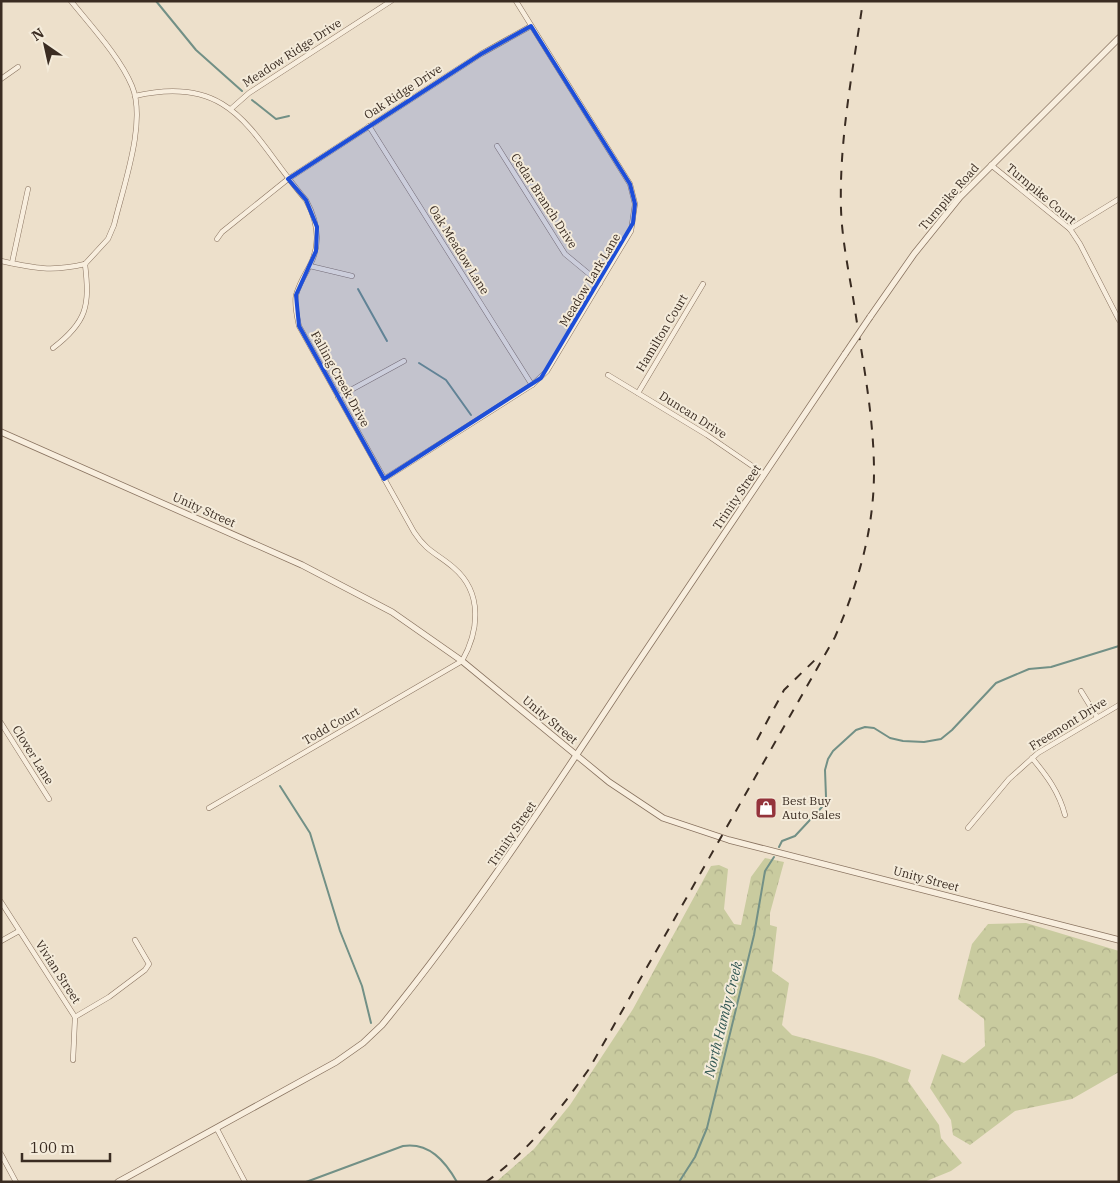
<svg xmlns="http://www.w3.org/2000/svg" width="1120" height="1183" viewBox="0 0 1120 1183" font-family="'IBM Plex Serif',serif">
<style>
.forest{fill:url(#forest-crowns)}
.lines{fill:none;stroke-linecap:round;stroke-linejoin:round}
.stream{stroke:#729086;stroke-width:2}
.minor-casing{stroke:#897360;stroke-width:5.5}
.tertiary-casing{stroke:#897360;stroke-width:7}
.minor{stroke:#f8eede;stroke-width:4.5}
.tertiary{stroke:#f8eede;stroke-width:5.5}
.rail{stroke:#3a2c22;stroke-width:2;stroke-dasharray:9 9;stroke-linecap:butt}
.tertiary-bridge-casing{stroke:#897360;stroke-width:7;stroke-linecap:butt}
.tertiary-bridge{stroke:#f8eede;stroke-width:5.5}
.marked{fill:#1d4ed8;fill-opacity:0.2;stroke:#1d4ed8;stroke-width:4;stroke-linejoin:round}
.labels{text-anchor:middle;stroke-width:4;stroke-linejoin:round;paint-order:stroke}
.street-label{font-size:12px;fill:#3a2c22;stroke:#f4ebda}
.poi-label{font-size:12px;fill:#3a2c22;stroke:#f4ebda;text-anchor:start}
.water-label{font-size:14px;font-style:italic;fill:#335954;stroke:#f4ebda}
</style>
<defs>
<pattern id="forest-crowns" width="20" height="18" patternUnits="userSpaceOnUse" patternTransform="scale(1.25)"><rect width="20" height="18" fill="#c9cb9f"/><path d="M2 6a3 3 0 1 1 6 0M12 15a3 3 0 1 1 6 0" fill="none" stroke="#adae89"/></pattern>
</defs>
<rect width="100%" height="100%" fill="#ede0cb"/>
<g class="forest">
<path d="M 765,858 L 784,862 L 770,913 L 770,925 L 777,927 L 772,971 L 789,983 L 782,1025 L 792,1035 L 874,1057 L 911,1070 L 908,1081 L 939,1125 L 941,1138 L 962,1163 L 951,1171 L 924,1182 L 496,1182 L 534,1149 L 570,1105 L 633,1009 L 711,866 L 719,865 L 728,869 L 724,909 L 734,924 L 741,925 L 751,877 Z"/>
<path d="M 1026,923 L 1119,951 L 1119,1072 L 1072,1099 L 1015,1111 L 970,1145 L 953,1135 L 951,1120 L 930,1088 L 942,1054 L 964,1063 L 985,1046 L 984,1019 L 958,999 L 972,944 L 988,924 Z"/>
</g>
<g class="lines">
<g class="stream">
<path d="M 156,1 L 196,50 L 242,91"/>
<path d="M 252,100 L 276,119 L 289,116"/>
<path d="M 358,289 L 387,341"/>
<path d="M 419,363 L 446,380 L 471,415"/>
<path d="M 280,786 L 310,833 L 340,931 L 362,986 L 371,1023"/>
<path d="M 779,847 L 782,841 L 795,836 L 822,807 L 826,797 L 825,770 L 828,759 L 833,751 L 856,730 L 865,727 L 874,728 L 890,738 L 903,741 L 924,742 L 941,739 L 952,730 L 996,683 L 1029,669 L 1051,667 L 1119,646"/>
<path d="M 306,1182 L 403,1146 C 429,1142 445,1161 457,1182"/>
<path d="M 679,1182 L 695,1157 L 707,1128 L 754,935 L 765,871 L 774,857"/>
</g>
<g class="minor-casing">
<g id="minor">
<path d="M 71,1 C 91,26 120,57 132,86 C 147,122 123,187 114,225 L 108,239 L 85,264"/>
<path d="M 1,79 L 18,67"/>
<path d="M 135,96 C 235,73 251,136 306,200 C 318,222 322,244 309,267 C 304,276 299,284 296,295 C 294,305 297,316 299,326 L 414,532 C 427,552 438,554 454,568 C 483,593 479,631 462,661 L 209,808"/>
<path d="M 232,108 L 249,93 L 391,1"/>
<path d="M 369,126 L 532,385"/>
<path d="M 497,146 L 565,254 L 600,283"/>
<path d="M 991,165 L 1070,229 L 1080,244 L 1119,320"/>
<path d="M 1070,229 L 1119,199"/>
<path d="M 217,239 L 222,232 L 288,179 L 481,54 L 531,26"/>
<path d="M 1,261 C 34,268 51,272 85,264"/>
<path d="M 12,263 L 28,189"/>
<path d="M 310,266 L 352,276"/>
<path d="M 53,348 C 87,322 90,306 85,264"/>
<path d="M 608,375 L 707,435 L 764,474"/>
<path d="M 638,393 L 703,284"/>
<path d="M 338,397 L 404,361"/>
<path d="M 384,479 L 532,385 L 547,371 L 631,231 L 635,204 L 630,184 L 516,1"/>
<path d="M 1081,691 L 1097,717"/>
<path d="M 1,723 L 49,799"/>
<path d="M 1032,758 C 1047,776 1059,792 1065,815"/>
<path d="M 968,828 L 1009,779 L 1038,753 L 1119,705"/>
<path d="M 1,902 L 75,1017 L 73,1060"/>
<path d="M 1,941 L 19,931"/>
<path d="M 75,1017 L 109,997 L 145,970 L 149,964 L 135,940"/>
<path d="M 217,1129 L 245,1182"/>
<path d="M 1,1154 L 16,1182"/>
</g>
</g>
<g class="tertiary-casing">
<g id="tertiary">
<path d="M 870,317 L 914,254 L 960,197 L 1119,38"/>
<path d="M 1,432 L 302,565 L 392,612 L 462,661 L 609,782 L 663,818 L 729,840 L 1119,940"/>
<path d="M 118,1182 L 336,1062 L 363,1043 L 382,1025 C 472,915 548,798 626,680 C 698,571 773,463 845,354"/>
</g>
</g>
<use href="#minor" class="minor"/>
<use href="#tertiary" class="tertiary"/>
<g class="rail">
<path d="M 757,740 L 784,690 L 819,656"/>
<path d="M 486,1182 C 529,1151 559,1111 589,1069 L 835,637 C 858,584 874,530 874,472 C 874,418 863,363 855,310 C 850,277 842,242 841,209 C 839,139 853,70 863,1"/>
</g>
<g class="tertiary-bridge-casing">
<path id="tertiary-bridge" d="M 845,354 L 870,317"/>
</g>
<use href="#tertiary-bridge" class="tertiary-bridge"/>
</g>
<path class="marked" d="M 531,26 L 630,184 L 635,204 L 633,223 L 541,378 L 384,479 L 299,326 L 296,295 L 316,251 L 317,227 L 306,200 L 288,179 L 481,54 Z"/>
<defs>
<g id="shop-square" transform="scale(1.125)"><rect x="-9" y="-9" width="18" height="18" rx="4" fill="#94333b" stroke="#f4ebda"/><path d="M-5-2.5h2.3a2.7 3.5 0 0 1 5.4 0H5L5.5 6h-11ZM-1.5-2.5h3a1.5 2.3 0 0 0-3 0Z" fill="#fff"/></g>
</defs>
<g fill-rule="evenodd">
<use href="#shop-square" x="766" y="808"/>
</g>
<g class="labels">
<g class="street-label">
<text transform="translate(292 53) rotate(-33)" y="4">Meadow Ridge Drive</text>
<text transform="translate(403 92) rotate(-33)" y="4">Oak Ridge Drive</text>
<text transform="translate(1041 194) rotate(40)" y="4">Turnpike Court</text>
<text transform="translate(949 197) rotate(-49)" y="4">Turnpike Road</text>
<text transform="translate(544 201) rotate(57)" y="4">Cedar Branch Drive</text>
<text transform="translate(459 250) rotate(58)" y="4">Oak Meadow Lane</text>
<text transform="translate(590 280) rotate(-59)" y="4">Meadow Lark Lane</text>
<text transform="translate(662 333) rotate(-59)" y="4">Hamilton Court</text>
<text transform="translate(340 379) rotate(61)" y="4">Falling Creek Drive</text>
<text transform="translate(693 415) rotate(32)" y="4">Duncan Drive</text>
<text transform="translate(737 497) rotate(-56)" y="4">Trinity Street</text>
<text transform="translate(204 510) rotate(24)" y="4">Unity Street</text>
<text transform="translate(550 720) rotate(40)" y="4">Unity Street</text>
<text transform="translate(1068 724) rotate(-32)" y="4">Freemont Drive</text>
<text transform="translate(331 726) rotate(-30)" y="4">Todd Court</text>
<text transform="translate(33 755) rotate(58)" y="4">Clover Lane</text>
<text transform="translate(512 834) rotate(-56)" y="4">Trinity Street</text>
<text transform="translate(926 879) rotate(15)" y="4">Unity Street</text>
<text transform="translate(58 972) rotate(57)" y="4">Vivian Street</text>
</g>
<g class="poi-label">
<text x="782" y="805">Best Buy<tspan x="782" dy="14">Auto Sales</tspan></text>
</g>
<g class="water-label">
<text transform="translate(723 1019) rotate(-76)" y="5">North Hamby Creek</text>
</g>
</g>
<rect width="1120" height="1183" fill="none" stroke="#3a2c22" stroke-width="5"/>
<g transform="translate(45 45) rotate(326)" stroke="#f4ebda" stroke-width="4" paint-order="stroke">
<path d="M0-4L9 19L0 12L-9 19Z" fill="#3a2c22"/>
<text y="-8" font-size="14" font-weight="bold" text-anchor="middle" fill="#3a2c22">N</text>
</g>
<path d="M22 1153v8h88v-8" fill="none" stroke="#3a2c22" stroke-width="2.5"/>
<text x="30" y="1153" font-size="15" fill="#3a2c22" stroke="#f4ebda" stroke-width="4" paint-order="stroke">100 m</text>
</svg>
